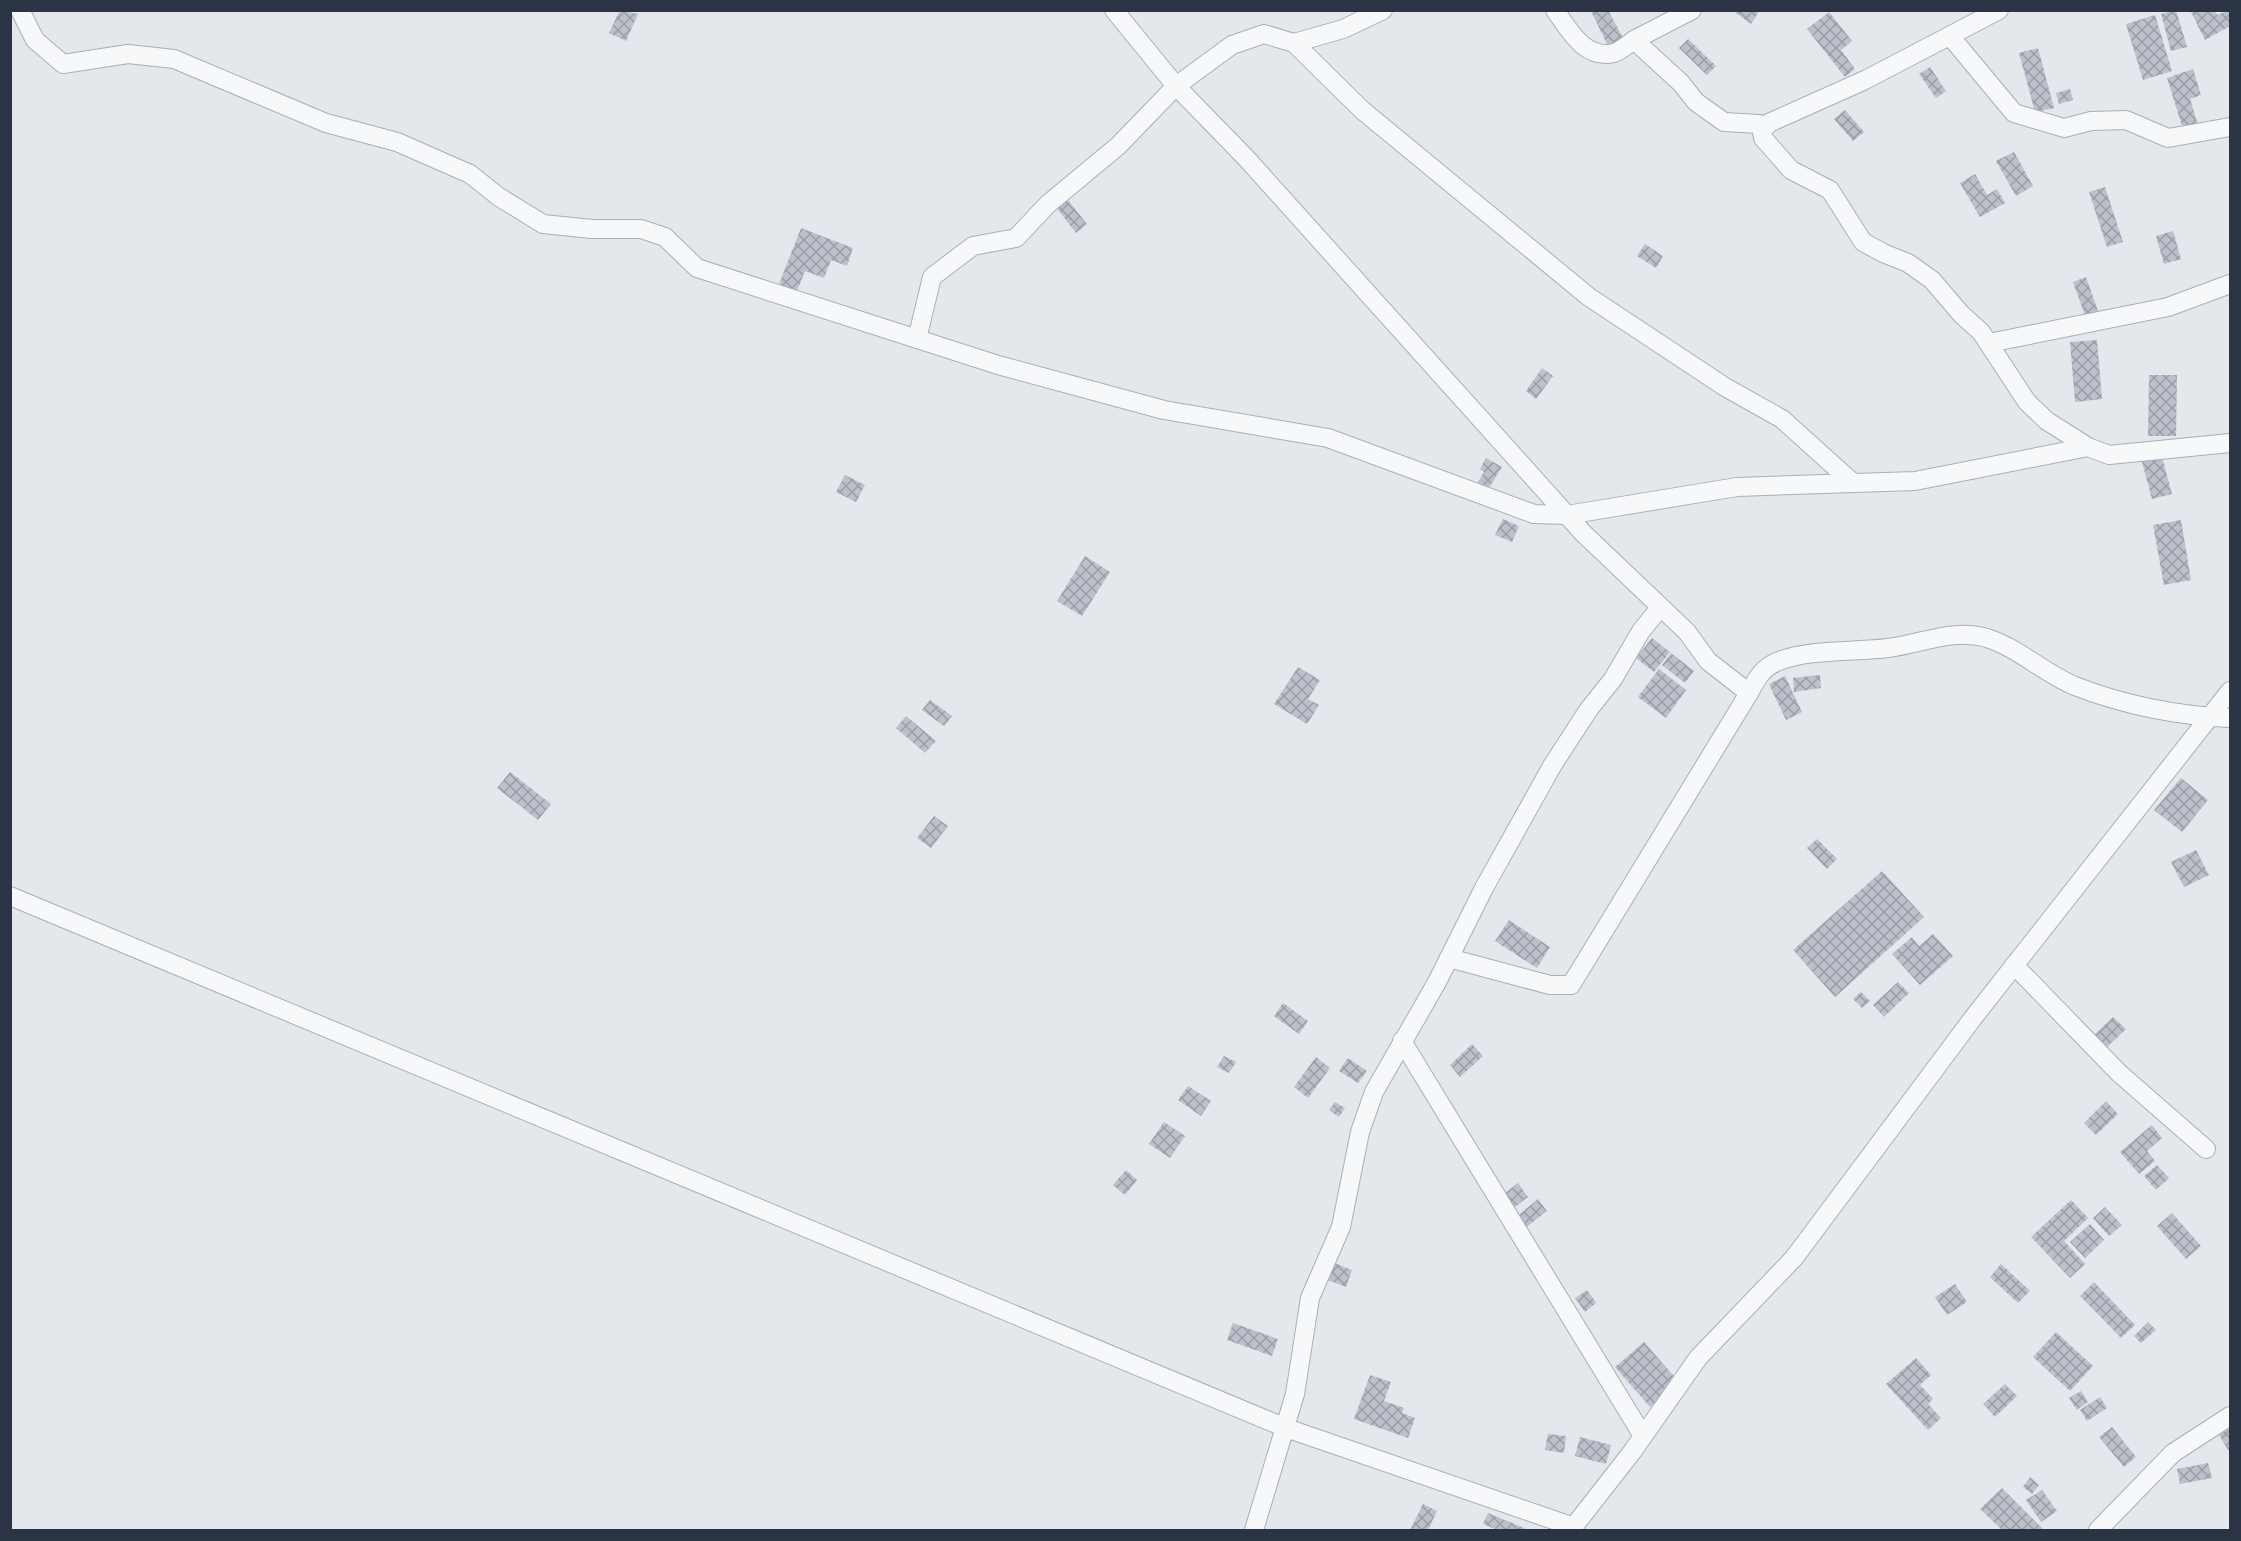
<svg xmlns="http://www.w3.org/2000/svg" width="2241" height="1541" viewBox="0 0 2241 1541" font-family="Arial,sans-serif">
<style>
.building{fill:url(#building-cross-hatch)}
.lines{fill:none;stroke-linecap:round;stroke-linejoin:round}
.minor-casing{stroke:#a9aeb7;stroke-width:20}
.minor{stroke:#f7f8fa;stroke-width:18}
</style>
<defs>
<pattern id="building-cross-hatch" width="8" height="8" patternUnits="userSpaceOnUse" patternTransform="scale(1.5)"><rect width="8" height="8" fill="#bbc0ca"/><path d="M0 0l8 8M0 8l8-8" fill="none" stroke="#989da6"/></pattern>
</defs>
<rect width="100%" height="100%" fill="#e4e7ec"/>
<g class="building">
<path d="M 620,10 L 638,14 L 626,41 L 609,33 Z"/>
<path d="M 1608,10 L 1624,40 L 1609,48 L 1591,11 Z"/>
<path d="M 1732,10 L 1760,10 L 1751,24 Z"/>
<path d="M 2176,10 L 2187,47 L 2171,51 L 2161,14 Z"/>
<path d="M 2190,10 L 2214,10 L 2217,15 L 2230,10 L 2230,26 L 2205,40 Z"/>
<path d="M 1829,12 L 1852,41 L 1841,50 L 1855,69 L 1845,77 L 1807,29 Z"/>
<path d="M 2155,15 L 2172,71 L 2143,80 L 2126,24 Z"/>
<path d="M 1688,39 L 1716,66 L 1707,75 L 1679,48 Z"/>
<path d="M 2038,48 L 2054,108 L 2035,112 L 2019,53 Z"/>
<path d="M 1930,67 L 1946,91 L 1936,98 L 1919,74 Z"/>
<path d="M 2193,69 L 2201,95 L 2190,99 L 2199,128 L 2184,132 L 2167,78 Z"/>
<path d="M 2070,89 L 2073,100 L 2059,104 L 2056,93 Z"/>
<path d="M 1845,110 L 1864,132 L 1853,141 L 1834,119 Z"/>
<path d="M 2014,152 L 2033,186 L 2016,196 L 1996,161 Z"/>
<path d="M 1975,174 L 1987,195 L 1997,189 L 2005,203 L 1980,217 L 1960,183 Z"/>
<path d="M 2105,187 L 2123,242 L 2107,247 L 2089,192 Z"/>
<path d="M 1067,199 L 1087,224 L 1076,233 L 1056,207 Z"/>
<path d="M 801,228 L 853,248 L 847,266 L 831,260 L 824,278 L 805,271 L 797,291 L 779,284 Z"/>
<path d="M 2173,231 L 2181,259 L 2164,264 L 2156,236 Z"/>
<path d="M 1645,244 L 1663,256 L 1656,268 L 1637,256 Z"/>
<path d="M 2086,277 L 2099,314 L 2086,318 L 2073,282 Z"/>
<path d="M 2097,340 L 2102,399 L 2075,402 L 2070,342 Z"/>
<path d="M 1542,368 L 1553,376 L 1536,399 L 1526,391 Z"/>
<path d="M 2149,375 L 2177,375 L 2176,436 L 2148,436 Z"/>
<path d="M 2162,457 L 2172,494 L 2152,499 L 2142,462 Z"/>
<path d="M 1486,458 L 1502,467 L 1489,488 L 1478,482 L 1484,472 L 1480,469 Z"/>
<path d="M 845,475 L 865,485 L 856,502 L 836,492 Z"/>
<path d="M 1503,519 L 1519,526 L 1512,542 L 1495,535 Z"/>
<path d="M 2181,520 L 2191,580 L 2164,585 L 2153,525 Z"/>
<path d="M 1085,556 L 1110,572 L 1082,616 L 1057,601 Z"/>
<path d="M 1652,638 L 1670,652 L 1654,672 L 1636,658 Z"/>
<path d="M 1671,653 L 1694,671 L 1685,683 L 1662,665 Z"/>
<path d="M 1298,667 L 1320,680 L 1308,699 L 1319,705 L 1307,724 L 1274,704 Z"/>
<path d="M 1659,669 L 1686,690 L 1666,718 L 1638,697 Z"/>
<path d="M 1820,675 L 1821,688 L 1794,692 L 1793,678 Z"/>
<path d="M 1785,676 L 1802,712 L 1786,720 L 1769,684 Z"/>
<path d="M 930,700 L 952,716 L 944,726 L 922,710 Z"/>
<path d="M 906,716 L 936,741 L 925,753 L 896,728 Z"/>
<path d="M 510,772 L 551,804 L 538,820 L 497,788 Z"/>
<path d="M 2181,778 L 2208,800 L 2182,832 L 2154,810 Z"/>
<path d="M 934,816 L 948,826 L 931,848 L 917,838 Z"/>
<path d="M 1817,839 L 1837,859 L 1827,869 L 1807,848 Z"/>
<path d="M 2196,850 L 2209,875 L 2184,887 L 2171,862 Z"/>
<path d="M 1882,871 L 1924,917 L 1835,997 L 1793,950 Z"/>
<path d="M 1509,920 L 1550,947 L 1537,968 L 1495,941 Z"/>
<path d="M 1933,934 L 1953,956 L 1920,985 L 1892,954 L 1912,937 L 1919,946 Z"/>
<path d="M 1898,982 L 1909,993 L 1884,1017 L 1873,1005 Z"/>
<path d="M 1861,992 L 1870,1001 L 1862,1008 L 1853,999 Z"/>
<path d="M 1283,1003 L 1308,1021 L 1299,1034 L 1274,1016 Z"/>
<path d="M 2113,1017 L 2126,1029 L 2102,1052 L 2090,1039 Z"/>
<path d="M 1472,1044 L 1483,1056 L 1460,1077 L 1450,1065 Z"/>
<path d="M 1224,1056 L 1236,1062 L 1229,1073 L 1217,1067 Z"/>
<path d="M 1316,1057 L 1330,1068 L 1308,1098 L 1294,1087 Z"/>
<path d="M 1348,1058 L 1367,1071 L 1358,1083 L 1339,1071 Z"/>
<path d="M 1188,1086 L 1211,1101 L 1201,1116 L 1178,1100 Z"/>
<path d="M 2106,1101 L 2118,1114 L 2096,1135 L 2084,1123 Z"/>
<path d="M 1335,1102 L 1345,1108 L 1339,1117 L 1329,1110 Z"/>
<path d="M 1164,1122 L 1185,1136 L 1170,1158 L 1149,1144 Z"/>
<path d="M 2152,1125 L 2162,1138 L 2147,1151 L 2155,1161 L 2139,1174 L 2120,1152 Z"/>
<path d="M 2157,1165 L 2169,1178 L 2156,1190 L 2144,1176 Z"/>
<path d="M 1126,1170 L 1137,1180 L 1125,1195 L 1113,1185 Z"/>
<path d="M 1518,1183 L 1528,1197 L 1511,1210 L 1500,1197 Z"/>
<path d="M 1538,1199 L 1547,1211 L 1524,1229 L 1515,1218 Z"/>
<path d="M 2071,1200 L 2088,1218 L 2064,1241 L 2085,1264 L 2070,1278 L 2031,1237 Z"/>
<path d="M 2105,1207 L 2122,1225 L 2109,1236 L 2093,1218 Z"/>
<path d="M 2172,1213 L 2201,1246 L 2186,1259 L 2157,1226 Z"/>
<path d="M 2090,1224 L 2104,1240 L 2085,1258 L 2070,1242 Z"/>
<path d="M 1332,1262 L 1352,1270 L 1346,1287 L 1325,1279 Z"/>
<path d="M 2001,1264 L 2030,1291 L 2018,1303 L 1990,1277 Z"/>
<path d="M 2094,1282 L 2135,1325 L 2121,1338 L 2080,1296 Z"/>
<path d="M 1955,1284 L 1967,1302 L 1947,1315 L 1935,1297 Z"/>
<path d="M 1587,1290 L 1596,1303 L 1585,1312 L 1575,1298 Z"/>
<path d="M 2148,1322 L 2156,1330 L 2141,1343 L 2134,1336 Z"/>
<path d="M 1233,1323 L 1278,1339 L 1272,1356 L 1227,1340 Z"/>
<path d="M 2056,1332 L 2093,1366 L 2070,1391 L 2033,1357 Z"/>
<path d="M 1644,1342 L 1679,1382 L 1650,1407 L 1615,1367 Z"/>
<path d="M 1916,1358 L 1931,1375 L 1920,1385 L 1933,1399 L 1928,1404 L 1941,1418 L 1928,1430 L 1886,1384 Z"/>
<path d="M 1370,1375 L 1391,1382 L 1384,1401 L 1404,1408 L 1402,1413 L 1415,1418 L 1408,1438 L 1354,1419 Z"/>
<path d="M 2005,1384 L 2017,1396 L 1995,1417 L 1983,1404 Z"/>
<path d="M 2081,1391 L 2088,1402 L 2077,1410 L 2069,1398 Z"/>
<path d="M 2100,1397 L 2107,1408 L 2087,1421 L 2080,1410 Z"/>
<path d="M 2112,1427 L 2136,1457 L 2124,1467 L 2099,1437 Z"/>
<path d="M 2230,1427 L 2230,1453 L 2219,1435 Z"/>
<path d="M 1548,1434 L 1566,1436 L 1564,1453 L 1545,1450 Z"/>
<path d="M 1580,1437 L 1611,1445 L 1606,1464 L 1575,1456 Z"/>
<path d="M 2208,1463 L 2212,1478 L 2180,1484 L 2177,1469 Z"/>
<path d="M 2030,1477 L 2039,1485 L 2032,1494 L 2023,1487 Z"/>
<path d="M 2002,1488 L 2044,1530 L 2002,1530 L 1980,1509 Z"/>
<path d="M 2042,1490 L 2057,1511 L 2041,1522 L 2026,1500 Z"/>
<path d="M 1423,1504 L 1437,1511 L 1428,1530 L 1410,1530 Z"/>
<path d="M 1488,1513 L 1529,1530 L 1498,1530 L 1483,1524 Z"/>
</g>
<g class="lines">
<g class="minor-casing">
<g id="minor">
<path d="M 20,10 L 35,40 L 63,64 L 128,54 L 174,59 L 326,123 L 397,142 L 470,174 L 499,197 L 543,224 L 592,229 L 641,229 L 665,237 L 697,268 L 998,365 L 1164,410 L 1328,438 L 1534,514 L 1567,515 L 1737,487 L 1915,481 L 2088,447"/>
<path d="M 1114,10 L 1176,86 L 1247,159 L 1583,533 L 1687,632 L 1708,661 L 1749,693 C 1757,678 1763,667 1779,661 C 1810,649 1856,652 1888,648 C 1921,644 1953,628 1987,638 C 2018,648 2044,673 2075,686 C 2123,705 2179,716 2230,718"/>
<path d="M 1555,10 C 1569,30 1585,60 1614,53 C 1620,51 1629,44 1634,40"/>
<path d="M 1692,10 L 1634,40 L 1681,83 L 1696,102 L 1724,122 L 1759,124 L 1762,131"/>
<path d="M 1999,10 L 1865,80 L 1769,123 L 1762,131 L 1763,138 L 1791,170 L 1830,190 L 1863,242 L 1883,253 L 1908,263 L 1932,280 L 1961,314 L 1981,332 L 2027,402 L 2047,421 L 2088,447 L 2109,455 L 2230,443"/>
<path d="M 1950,36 L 2014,113 L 2064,128 L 2091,121 L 2126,120 L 2168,138 L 2230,127"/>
<path d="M 1294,43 L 1343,29 L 1383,10"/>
<path d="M 917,339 L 932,277 L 973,246 L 1016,238 L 1048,204 L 1118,146 L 1176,86 L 1232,45 L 1264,34 L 1294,43 L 1362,110 L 1589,297 L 1725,387 L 1782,419 L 1853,483"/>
<path d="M 1989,343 L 2168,307 L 2230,284"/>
<path d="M 10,896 L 1286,1428 L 1574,1527"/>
<path d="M 1449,958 L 1550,985 L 1571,985 L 1749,693"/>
<path d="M 2014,965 L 2119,1073 L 2206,1149"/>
<path d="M 1402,1041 L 1643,1436"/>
<path d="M 1254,1530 L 1295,1394 L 1310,1298 L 1341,1227 L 1360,1132 L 1374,1092 L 1437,982 L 1484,888 L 1552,766 L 1589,709 L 1613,679 L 1641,631 L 1659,609"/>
<path d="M 1571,1530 L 1632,1452 L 1698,1358 L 1794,1258 L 1973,1018 L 2230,691"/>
<path d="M 2098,1530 L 2173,1453 L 2230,1416"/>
</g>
</g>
<use href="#minor" class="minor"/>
</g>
<rect width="2241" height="1541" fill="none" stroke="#2b3445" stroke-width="24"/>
</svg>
